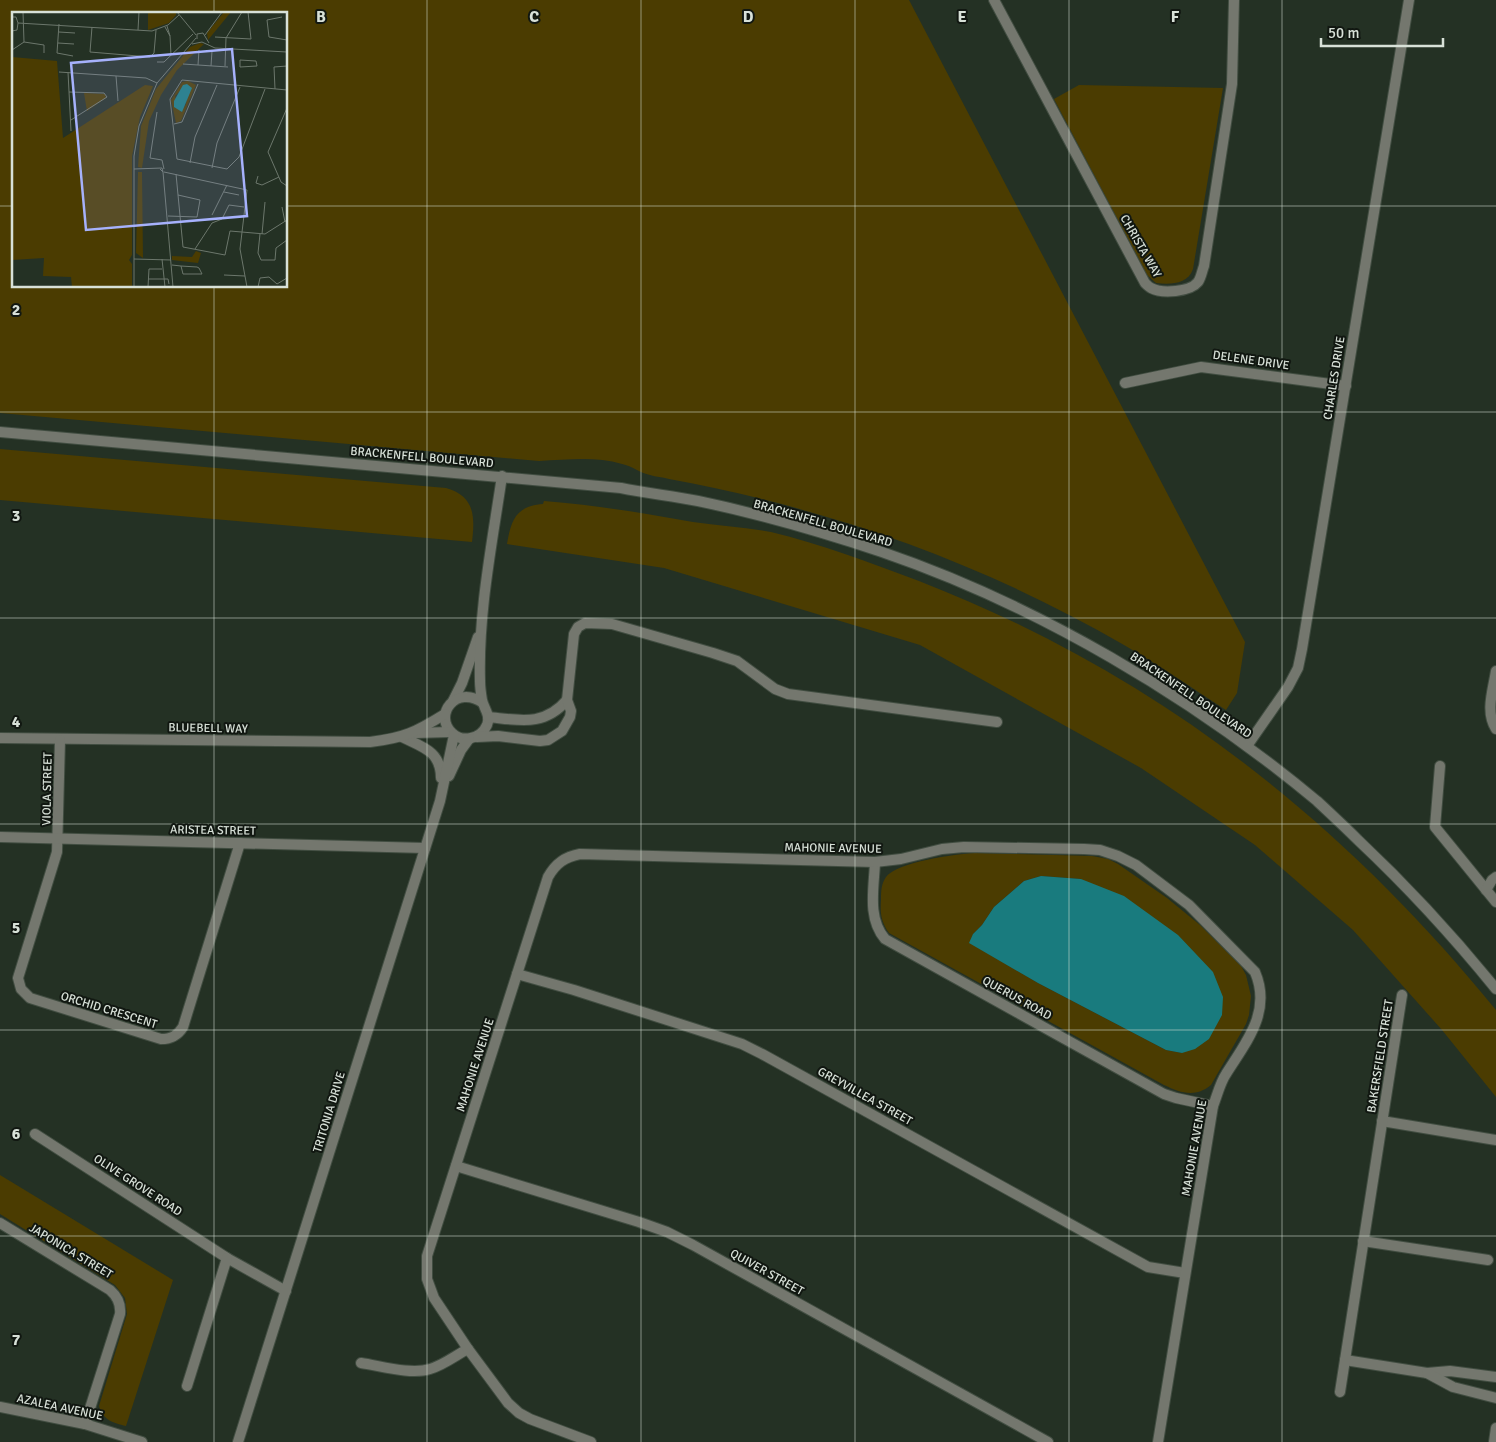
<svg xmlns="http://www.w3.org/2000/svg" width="1496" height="1442" viewBox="0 0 1496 1442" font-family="Signika,sans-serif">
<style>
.green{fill:#4b3c01;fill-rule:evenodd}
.water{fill:#197b7e}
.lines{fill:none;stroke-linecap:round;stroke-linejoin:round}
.minor-casing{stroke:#414d41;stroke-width:12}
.tertiary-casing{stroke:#414d41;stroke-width:12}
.minor{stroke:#74776e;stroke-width:10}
.tertiary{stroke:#74776e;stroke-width:10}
.grid{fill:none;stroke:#d8e1d8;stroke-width:1;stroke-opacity:0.55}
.labels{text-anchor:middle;stroke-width:4;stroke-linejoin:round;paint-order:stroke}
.street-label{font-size:12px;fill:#d8e1d8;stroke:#111711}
.inset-road{fill:none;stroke:#6c776c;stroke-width:1}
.view{fill:#a6b1fc;fill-opacity:0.15;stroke:#a6b1fc;stroke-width:2.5}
.inset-edge{fill:none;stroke:#d8e1d8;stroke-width:2.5}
.grid-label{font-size:16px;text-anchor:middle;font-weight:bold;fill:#d8e1d8;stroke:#111711;stroke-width:4;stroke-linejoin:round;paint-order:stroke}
</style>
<rect width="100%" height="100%" fill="#243124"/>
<g class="green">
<path d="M 0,0 L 909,0 L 1245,642 L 1237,693 L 1226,710 C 1192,688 1159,665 1124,645 C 983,563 828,508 669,479 C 662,477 656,477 650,475 C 640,473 632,466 622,464 C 595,456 567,460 539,461 L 0,413 ZM 14,14 L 286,14 L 286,286 L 14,286 Z"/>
<path d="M 1079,85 L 1223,88 L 1193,269 C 1188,284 1170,285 1156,283 L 1147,275 L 1054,99 Z"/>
<path d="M 0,449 L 446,488 C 475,496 475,517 472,542 L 0,500 Z"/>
<path d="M 544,501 C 594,505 643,513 693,522 C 719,526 745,527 771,532 C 821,544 871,563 919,581 C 1153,672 1339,817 1496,1010 L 1496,1097 L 1442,1030 L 1353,930 L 1255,845 L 1141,768 L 920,645 L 664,568 L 507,544 C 511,520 516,506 543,504 Z"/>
<path d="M 975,853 L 1092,856 L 1108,859 L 1118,864 L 1167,898 L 1200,925 L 1241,966 L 1246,975 L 1251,996 L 1249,1015 L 1246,1024 L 1211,1085 C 1195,1098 1181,1093 1164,1085 L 889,933 C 881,922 880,913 881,900 C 881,892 881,884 886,877 C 897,862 956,854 975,853 ZM 1041,876 L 1081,879 L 1182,1053 L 1166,1050 L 1038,983 L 970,943 L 973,934 L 982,925 L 994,907 L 1024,881 Z"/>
<path d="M 0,1175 L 173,1280 L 126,1426 C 113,1423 103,1420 99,1406 L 127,1314 L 125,1298 L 115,1285 L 0,1214 Z"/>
</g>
<path class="water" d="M 1041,876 L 1081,879 L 1124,896 L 1178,935 L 1213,972 L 1223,997 L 1222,1015 L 1209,1039 L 1195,1049 L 1182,1053 L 1166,1050 L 1038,983 L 969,943 L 973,934 L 982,925 L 994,907 L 1024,881 Z"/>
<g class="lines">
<g class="minor-casing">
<g id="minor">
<path d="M 994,0 L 1145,283 C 1147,285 1149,287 1151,288 C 1162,294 1190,292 1198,282 C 1201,278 1202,271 1204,266 L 1232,84 L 1234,0"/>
<path d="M 1125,383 L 1201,367 L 1346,386"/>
<path d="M 1496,671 C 1493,690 1485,712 1496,729"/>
<path d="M 453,701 L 462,683 L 478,637"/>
<path d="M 483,703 C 456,684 433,715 452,733 C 462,743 481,739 487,725 C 491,715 484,709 482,700 C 481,694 480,687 480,681 C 478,613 492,544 502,476"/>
<path d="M 488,717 C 519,720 544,727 567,700"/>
<path d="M 415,733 L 450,732"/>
<path d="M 402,737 C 422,747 441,751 441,778"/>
<path d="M 477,737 L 498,736 L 540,741 L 548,740 L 562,731 L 570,717 L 571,711 L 567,700 L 574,634 L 578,627 L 585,623 L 612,624 L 713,653 L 737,661 L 775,689 L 788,694 L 997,722"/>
<path d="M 0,738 L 370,742 C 404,738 416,732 445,714"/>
<path d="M 60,740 L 57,852 L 18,978 L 21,989 L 30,998 L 161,1039 C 172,1039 178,1035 183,1027 L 240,843"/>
<path d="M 1247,746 L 1288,687 L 1298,668 L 1302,649 L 1409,0"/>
<path d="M 1440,766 L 1435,827 L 1496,902"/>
<path d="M 449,776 L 461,750 L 469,739"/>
<path d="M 0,837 L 425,848"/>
<path d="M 875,862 C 874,888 867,918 885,939 L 1164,1094 L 1176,1098 L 1213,1106"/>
<path d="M 1486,890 L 1492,880 L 1496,877"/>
<path d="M 517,974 L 574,990 L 742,1044 L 762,1054 L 1148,1267 L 1185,1273"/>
<path d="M 1382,1121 L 1496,1140"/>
<path d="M 35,1134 L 227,1258 L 286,1291"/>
<path d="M 456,1166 L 639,1222 L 667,1232 L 693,1245 L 1048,1442"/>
<path d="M 0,1223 L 110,1290 C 118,1297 121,1304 120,1314 L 85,1424"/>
<path d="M 1363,1241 L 1488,1260"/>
<path d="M 1345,1360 L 1427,1373 L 1450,1371 L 1496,1377"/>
<path d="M 361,1363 C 381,1366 411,1375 430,1369 C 444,1365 456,1355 468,1349"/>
<path d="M 1427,1373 L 1453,1387 L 1496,1398"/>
<path d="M 187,1386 L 227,1258"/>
<path d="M 1340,1392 L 1402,995"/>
<path d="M 0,1407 L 85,1424 L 142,1442"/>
<path d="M 238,1442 L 440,801 L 454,735"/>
<path d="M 591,1442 L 530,1419 L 519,1413 L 508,1403 L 468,1349 L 434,1298 L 427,1279 L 427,1256 L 548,877 C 556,863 565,857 580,854 L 875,862 L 901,859 L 942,849 L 964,847 L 1084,849 L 1100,850 L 1118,856 L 1136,865 L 1189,905 L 1255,972 C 1272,1012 1246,1042 1226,1074 C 1220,1083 1217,1096 1213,1106 L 1158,1442"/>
</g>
</g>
<g class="tertiary-casing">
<g id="tertiary">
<path d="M 0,432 L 621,488 C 646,493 672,496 698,501 C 760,514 822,532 882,552 C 1037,605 1192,697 1317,801 C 1331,814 1345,827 1358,840 C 1408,887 1453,936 1496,989"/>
<path d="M 1494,1442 L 1496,1428"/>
</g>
</g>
<use href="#minor" class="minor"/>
<use href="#tertiary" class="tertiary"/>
</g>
<path class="grid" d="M 214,0 L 214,14M 427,0 L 427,1442M 641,0 L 641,1442M 855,0 L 855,1442M 1069,0 L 1069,1442M 1282,0 L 1282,1442M 0,206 L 14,206M 286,206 L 1496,206M 214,286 L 214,1442M 0,412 L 1496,412M 0,618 L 1496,618M 0,824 L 1496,824M 0,1030 L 1496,1030M 0,1236 L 1496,1236"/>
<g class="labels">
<g class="street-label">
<text transform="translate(1141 246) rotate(60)" y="4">CHRISTA WAY</text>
<text transform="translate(1251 360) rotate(8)" y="4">DELENE DRIVE</text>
<text transform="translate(1334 378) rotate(-81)" y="4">CHARLES DRIVE</text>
<text transform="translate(422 457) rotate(5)" y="4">BRACKENFELL BOULEVARD</text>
<text transform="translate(823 523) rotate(16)" y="4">BRACKENFELL BOULEVARD</text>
<text transform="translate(1191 695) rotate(34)" y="4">BRACKENFELL BOULEVARD</text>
<text transform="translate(208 728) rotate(1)" y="4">BLUEBELL WAY</text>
<text transform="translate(47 789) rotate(-89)" y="4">VIOLA STREET</text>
<text transform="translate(213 830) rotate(1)" y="4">ARISTEA STREET</text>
<text transform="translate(833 848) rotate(1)" y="4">MAHONIE AVENUE</text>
<text transform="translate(1017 998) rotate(29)" y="4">QUERUS ROAD</text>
<text transform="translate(109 1010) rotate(17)" y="4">ORCHID CRESCENT</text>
<text transform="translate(1380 1056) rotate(-81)" y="4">BAKERSFIELD STREET</text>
<text transform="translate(475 1065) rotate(-72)" y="4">MAHONIE AVENUE</text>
<text transform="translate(865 1096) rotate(29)" y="4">GREYVILLEA STREET</text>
<text transform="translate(329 1112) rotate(-73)" y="4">TRITONIA DRIVE</text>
<text transform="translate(1194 1148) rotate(-80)" y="4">MAHONIE AVENUE</text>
<text transform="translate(138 1185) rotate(33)" y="4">OLIVE GROVE ROAD</text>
<text transform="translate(71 1251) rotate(31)" y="4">JAPONICA STREET</text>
<text transform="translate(767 1272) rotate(29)" y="4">QUIVER STREET</text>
<text transform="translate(60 1407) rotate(12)" y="4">AZALEA AVENUE</text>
</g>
</g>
<g transform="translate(12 12)">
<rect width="275" height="275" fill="#243124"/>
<path d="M 136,0 L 164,0 L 164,3 L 157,11 L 136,18 ZM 212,0 L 219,0 L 196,28 L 195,21 ZM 188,31 L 192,32 L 165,58 L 149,83 L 137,109 L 130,156 L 126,155 L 129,114 L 144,77 L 178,35 ZM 0,45 L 45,49 L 51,126 L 133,73 L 141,74 L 128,105 L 120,144 L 120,243 L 117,248 L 120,252 L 120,275 L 60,275 L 59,265 L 31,264 L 32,246 L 0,248 ZM 176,69 L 184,73 L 169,109 L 164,111 L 159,88 L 170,70 ZM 175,72 L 174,92 L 169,100 L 163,84 ZM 72,81 L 93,82 L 94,86 L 75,99 ZM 126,160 L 130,160 L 131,246 L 124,241 ZM 184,239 L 189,241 L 186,251 L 160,248 L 160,244 L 180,245 Z" fill="#4b3c01" fill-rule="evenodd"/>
<path d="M 171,73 L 175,72 L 180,76 L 170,100 L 162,95 L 162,89 Z" fill="#197b7e"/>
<path class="inset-road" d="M 11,0 L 12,30M 165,0 L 184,23M 0,5 L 4,5 L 6,11 L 5,18 L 0,19M 270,5 L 255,8 L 257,25 L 275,28M 6,11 L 140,19 L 156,13 L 167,3M 47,12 L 45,41 L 61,44M 80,15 L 78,40 L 138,45 L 142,41 L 144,18M 153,15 L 158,24 L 155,14M 126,18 L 127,0M 47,20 L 63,21M 193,23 L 210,0M 158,24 L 159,43M 203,25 L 239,27 L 236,0M 185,27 L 185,22 L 191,21 L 197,31M 46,31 L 62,32M 180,32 L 190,30 L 203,36 L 275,40M 0,38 L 12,30 L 32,33 L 32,41M 228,48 L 244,49 L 245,54 L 228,55 ZM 145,50 L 152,50 L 181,22M 171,52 L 216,55M 186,53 L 187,38M 199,54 L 200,39M 213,54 L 214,26 L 230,0M 47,60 L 134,66 L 145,71M 56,60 L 59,119M 104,64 L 106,89M 253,77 L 227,145 L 215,157 L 165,147 L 158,87 L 170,68 L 275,78M 263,77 L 262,55 L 275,54M 57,80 L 92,81 L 95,85 L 59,108M 275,96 L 256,140 L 269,170 L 275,174M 145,100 L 138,146 L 150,148 L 152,157M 162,112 L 170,110 L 186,72M 178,151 L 183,125 L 205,73M 200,156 L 205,131 L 228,75M 122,157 L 150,156 L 151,160 L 148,157M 151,160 L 161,275M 152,160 L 235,178 L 228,237 L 235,275M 164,162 L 171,235 L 213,243 L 218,219 L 253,222 L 275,208M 246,164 L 244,171 L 250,173 L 267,165M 212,180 L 227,183M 270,195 L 273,210M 200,203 L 215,173M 156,204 L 185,205 L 188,188 L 166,183M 248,222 L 246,241 L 249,248 L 263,248 L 264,236 L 275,228M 250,222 L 253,190M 183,237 L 200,211 L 210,207 L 217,193 L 232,195M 122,247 L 159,248M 150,247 L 153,275M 160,253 L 169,254 L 185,255 L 187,256 L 190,262 L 171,262 L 169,254M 212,263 L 233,264M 136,267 L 156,267 L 157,272M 122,275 L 122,144 L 127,114 L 145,71 L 184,26M 136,275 L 137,257 L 150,257M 246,275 L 248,266 L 257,265 L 265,272 L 275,266"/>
<path class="view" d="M 220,37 L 235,204 L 74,218 L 59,51 Z"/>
<rect width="275" height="275" class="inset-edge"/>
</g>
<g class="grid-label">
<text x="321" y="22">B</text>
<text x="534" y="22">C</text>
<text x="748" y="22">D</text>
<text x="962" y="22">E</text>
<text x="1175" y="22">F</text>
<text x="16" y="315">2</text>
<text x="16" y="521">3</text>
<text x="16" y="727">4</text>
<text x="16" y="933">5</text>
<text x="16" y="1139">6</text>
<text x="16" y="1345">7</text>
</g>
<path d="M1321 38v8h122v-8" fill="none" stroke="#d8e1d8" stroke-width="2.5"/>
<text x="1328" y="38" font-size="15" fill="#d8e1d8" stroke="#111711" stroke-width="4" paint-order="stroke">50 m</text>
</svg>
